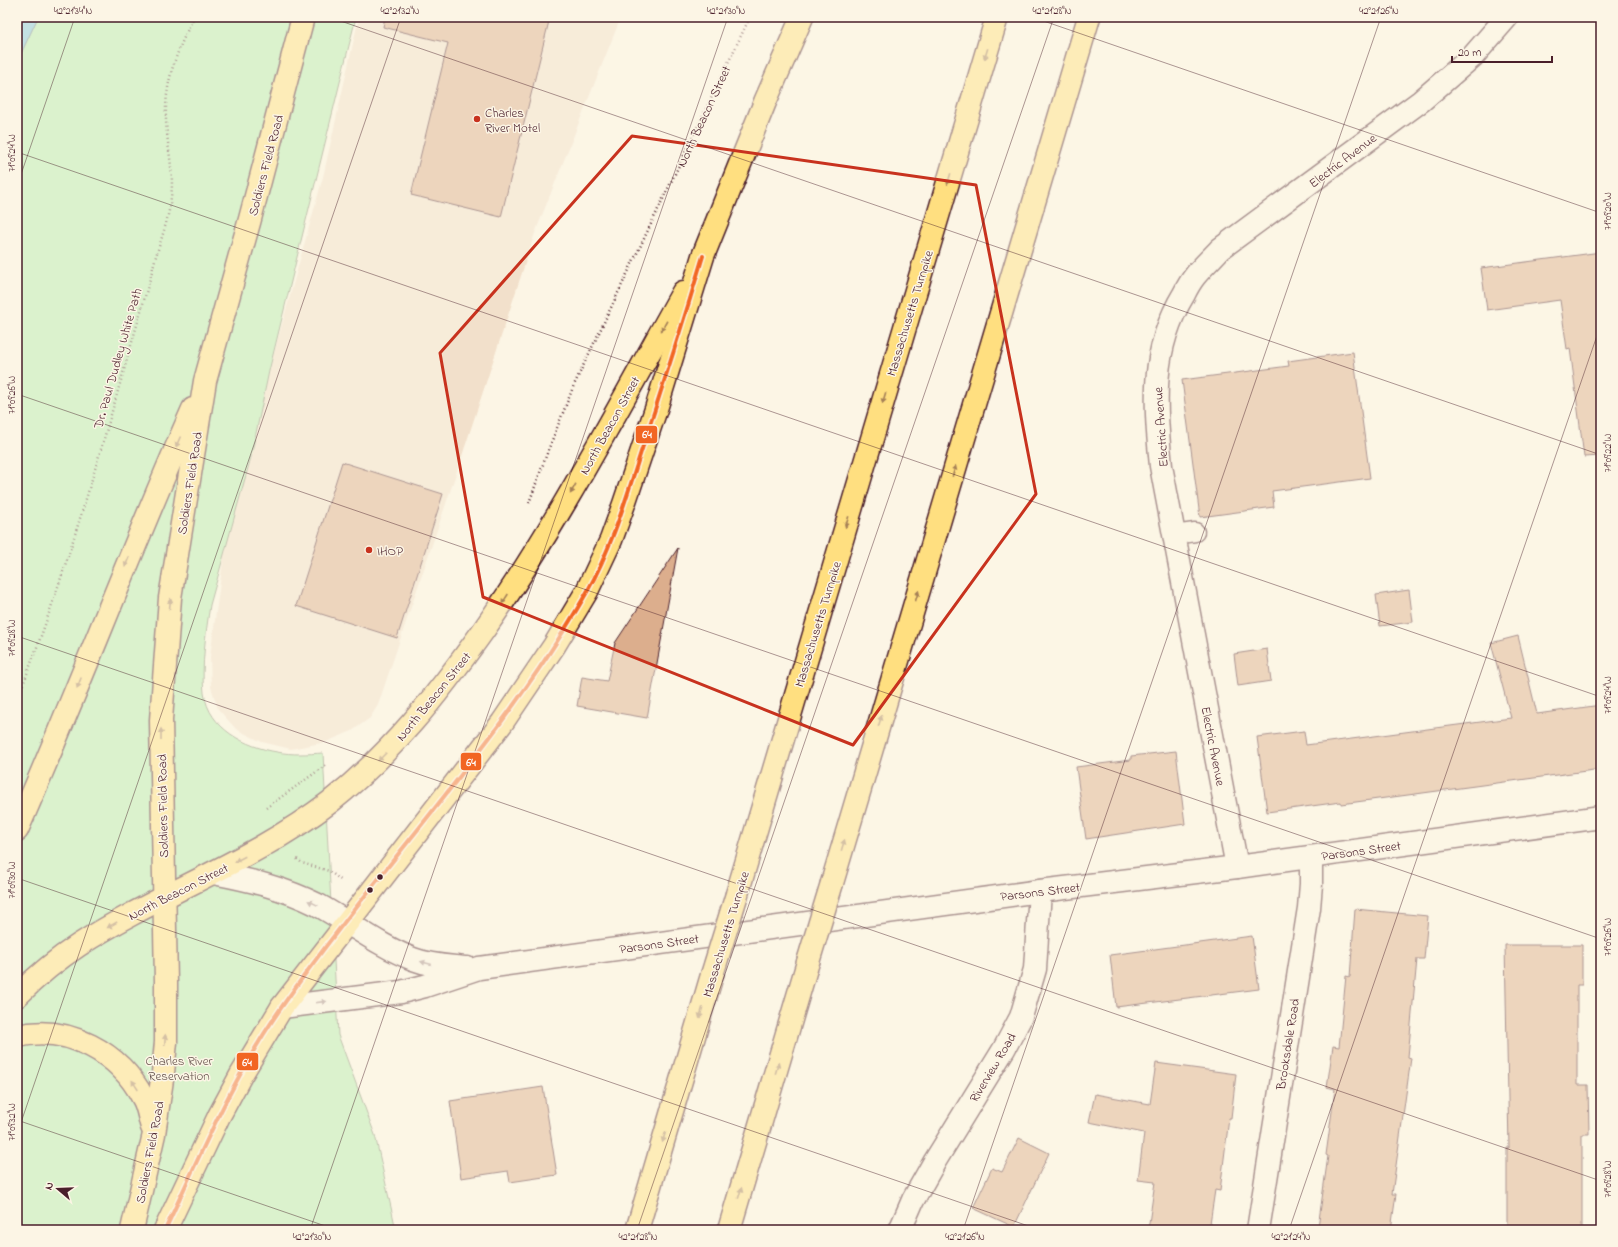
<svg xmlns="http://www.w3.org/2000/svg" width="1618" height="1247" viewBox="0 0 1618 1247" font-family="'Indie Flower',sans-serif">
<style>
.built{fill:#f2e0cb}
.green{fill:#b4edb0;stroke:#7f866e}
.water{fill:#7ec7df;stroke:#698497}
.building{fill:#dcae8d;stroke:#4a1f2b}
.lines{fill:none;stroke-linecap:round;stroke-linejoin:round}
.lane-casing{stroke:#4a1f2b;stroke-width:21}
.street-casing{stroke:#4a1f2b;stroke-width:25}
.secondary-casing{stroke:#4a1f2b;stroke-width:25}
.primary-casing{stroke:#4a1f2b;stroke-width:25}
.highway-casing{stroke:#4a1f2b;stroke-width:25}
.path{stroke:#4a1f2b;stroke-width:2.5;stroke-dasharray:1 3;stroke-linecap:butt}
.lane{stroke:#fcf5e5;stroke-width:18}
.street{stroke:#fcf5e5;stroke-width:22}
.secondary{stroke:#fcf5e5;stroke-width:22}
.primary{stroke:#ffdf80;stroke-width:22}
.highway{stroke:#ffdf80;stroke-width:22}
.highway-bridge-casing{stroke:#4a1f2b;stroke-width:25;stroke-linecap:butt}
.highway-bridge{stroke:#ffdf80;stroke-width:22}
.bus-1-casing{stroke:#fcf5e5;stroke-width:7}
.bus-1{stroke:#f26522;stroke-width:4}
.oneway{fill:#a47f56}
.oneway2{fill:#a38a88}
.marked{fill:none;stroke:#c8321e;stroke-width:3;stroke-linejoin:round}
.ticks{fill:none;stroke:#4a1f2b;stroke-width:1;stroke-opacity:0.45}
.poi-dot{fill:#c8321e;stroke:#fcf5e5;stroke-width:1.5}
.bus-dot{fill:#4a1f2b;stroke:#fcf5e5;stroke-width:1.5}
.labels{text-anchor:middle;stroke-width:3;stroke-linejoin:round;paint-order:stroke}
.poi-label{font-size:13px;fill:#4a1f2b;stroke:#fcf5e5;text-anchor:start}
.street-label{font-size:13px;fill:#4a1f2b;stroke:#fcf5e5}
.park-label{font-size:13px;fill:#64524c;stroke:#fcf5e5}
.line-badge{stroke:#fcf5e5;stroke-width:1.5}
.badge-label{font-size:11px;text-anchor:middle;font-weight:bold;fill:#fff}
.neatline{fill:none;stroke:#4a1f2b;stroke-width:1.5}
.ticks-label{font-size:10px;text-anchor:middle;fill:#4a1f2b}
</style>
<rect width="100%" height="100%" fill="#fcf5e5"/>
<filter id="ink" filterUnits="userSpaceOnUse"><feTurbulence type="fractalNoise" baseFrequency=".025" numOctaves="2"/><feDisplacementMap in="SourceGraphic" scale="8" xChannelSelector="R" yChannelSelector="G"/><feConvolveMatrix kernelMatrix="1 2 1 2 8 2 1 2 1" color-interpolation-filters="sRGB"/></filter>
<g filter="url(#ink)">
<path class="built" d="M 359,17 L 621,17 L 535,233 L 460,462 L 378,705 L 370,718 L 352,731 L 326,742 L 291,749 L 262,742 L 236,729 L 218,709 L 211,687 L 210,657 L 224,553 L 251,457 L 269,371 L 323,177 Z"/>
<path class="green" d="M 38,17 L 356,17 L 269,371 L 251,457 L 210,605 C 206,631 201,667 204,693 C 209,729 246,747 277,752 C 292,755 308,754 323,753 L 338,1035 L 375,1135 L 396,1230 L 17,1230 L 17,62 Z"/>
<path class="water" d="M 17,17 L 38,17 L 17,62 Z"/>
<g class="building">
<path d="M 385,17 L 550,17 L 501,217 L 411,195 L 448,43 L 383,27 Z"/>
<path d="M 1601,252 L 1601,456 L 1584,457 L 1570,348 L 1567,349 L 1560,300 L 1487,310 L 1481,268 Z"/>
<path d="M 1353,352 L 1370,478 L 1272,491 L 1274,507 L 1200,517 L 1182,380 L 1289,366 L 1288,361 Z"/>
<path d="M 342,462 L 443,494 L 397,638 L 296,606 Z"/>
<path d="M 678,548 L 647,718 L 577,706 L 582,677 L 607,681 L 615,643 Z"/>
<path d="M 1409,590 L 1413,622 L 1380,626 L 1376,595 Z"/>
<path d="M 1518,636 L 1537,714 L 1601,705 L 1601,769 L 1341,804 L 1341,802 L 1267,812 L 1257,737 L 1304,731 L 1306,745 L 1511,718 L 1491,643 Z"/>
<path d="M 1267,649 L 1271,681 L 1238,686 L 1234,654 Z"/>
<path d="M 1176,751 L 1185,824 L 1086,839 L 1076,767 L 1131,760 L 1131,756 Z"/>
<path d="M 1355,909 L 1428,916 L 1424,959 L 1417,959 L 1408,1057 L 1411,1058 L 1392,1194 L 1396,1194 L 1391,1230 L 1341,1230 L 1318,1227 L 1328,1156 L 1326,1155 L 1335,1089 L 1327,1087 L 1333,1046 L 1339,1047 L 1346,976 L 1350,977 Z"/>
<path d="M 1252,936 L 1259,989 L 1116,1007 L 1110,955 Z"/>
<path d="M 1505,945 L 1582,945 L 1582,985 L 1577,985 L 1577,1085 L 1588,1085 L 1589,1134 L 1582,1134 L 1582,1230 L 1507,1230 L 1507,1148 L 1509,1148 Z"/>
<path d="M 1156,1063 L 1236,1074 L 1231,1118 L 1229,1118 L 1220,1191 L 1215,1190 L 1209,1230 L 1148,1230 L 1155,1182 L 1138,1180 L 1144,1133 L 1089,1122 L 1095,1094 L 1150,1104 Z"/>
<path d="M 543,1087 L 557,1175 L 510,1182 L 508,1171 L 461,1178 L 450,1101 Z"/>
<path d="M 1019,1138 L 1049,1153 L 1014,1227 L 973,1208 L 992,1168 L 1002,1172 Z"/>
</g>
<g class="lines">
<g class="lane-casing">
<path id="lane" d="M 1174,535 L 1195,532"/>
</g>
<g class="street-casing">
<g id="street">
<path d="M 1237,867 L 1161,466 C 1155,404 1150,350 1184,294 C 1187,288 1191,281 1195,276 C 1203,266 1212,258 1220,249 L 1421,101 L 1473,56 L 1507,17"/>
<path d="M 900,1230 L 913,1200 L 935,1161 L 1004,1049 L 1021,1017 L 1035,969 L 1040,891"/>
<path d="M 1258,1230 L 1309,908 L 1311,884 L 1311,857"/>
</g>
</g>
<g class="secondary-casing">
<g id="secondary">
<path d="M 213,873 C 250,880 284,888 318,905 C 349,922 381,947 413,959 C 431,966 449,966 467,968"/>
<path d="M 282,1007 L 401,992 L 425,986 L 479,968 L 1040,891 L 1237,867 L 1601,817"/>
</g>
</g>
<g class="primary-casing">
<g id="primary">
<path d="M 17,830 C 78,691 131,549 193,409"/>
<path d="M 17,996 C 36,977 56,960 79,945 C 160,893 253,861 330,802 C 391,754 438,694 483,631 C 558,524 619,406 683,292"/>
<path d="M 17,1036 C 68,1024 120,1053 143,1098 C 148,1106 149,1118 152,1127"/>
<path d="M 132,1230 L 154,1134 L 163,1073 L 166,1042 L 166,982 L 161,720 L 170,598 L 205,381 L 250,219 L 303,17"/>
<path d="M 165,1230 L 219,1116 L 241,1075 L 282,1007 L 502,723 L 554,646 L 587,591 L 611,540 L 624,504 L 656,409 L 703,256 L 765,102 L 802,17"/>
</g>
</g>
<g class="highway-casing">
<g id="highway">
<path d="M 832,883 L 1089,17"/>
<path d="M 737,894 L 997,17"/>
<path d="M 637,1230 L 712,975"/>
<path d="M 729,1230 L 808,962"/>
</g>
</g>
<g class="path">
<path d="M 529,503 L 549,448 L 574,385 L 750,17"/>
<path d="M 17,700 C 62,586 96,467 130,349 C 139,318 148,287 156,256 C 162,237 169,217 171,197 C 174,176 169,155 167,133 C 162,89 174,56 194,17"/>
<path d="M 266,808 L 326,765"/>
<path d="M 297,859 L 302,863 L 329,871 L 342,881"/>
</g>
<use href="#lane" class="lane"/>
<use href="#street" class="street"/>
<use href="#secondary" class="secondary"/>
<use href="#primary" class="primary"/>
<use href="#highway" class="highway"/>
<g class="highway-bridge-casing">
<g id="highway-bridge">
<path d="M 808,962 L 832,883"/>
<path d="M 712,975 L 737,894"/>
</g>
</g>
<use href="#highway-bridge" class="highway-bridge"/>
<g class="bus-1-casing">
<path id="bus-1" d="M 165,1230 C 201,1153 234,1075 283,1005 C 381,865 502,741 587,592 C 611,549 625,502 640,455 C 662,389 683,323 703,256"/>
</g>
<use href="#bus-1" class="bus-1"/>
</g>
<defs><path id="oneway-solid" d="M-6-.8H1V-3.2L6.5 0L1 3.2V.8H-6Z"/></defs>
<g class="oneway">
<use href="#oneway-solid" transform="translate(986 54) rotate(107)"/>
<use href="#oneway-solid" transform="translate(949 179) rotate(107)"/>
<use href="#oneway-solid" transform="translate(664 326) rotate(119)"/>
<use href="#oneway-solid" transform="translate(884 398) rotate(107)"/>
<use href="#oneway-solid" transform="translate(178 442) rotate(114)"/>
<use href="#oneway-solid" transform="translate(954 471) rotate(-73)"/>
<use href="#oneway-solid" transform="translate(573 489) rotate(119)"/>
<use href="#oneway-solid" transform="translate(847 522) rotate(107)"/>
<use href="#oneway-solid" transform="translate(127 562) rotate(112)"/>
<use href="#oneway-solid" transform="translate(917 596) rotate(-73)"/>
<use href="#oneway-solid" transform="translate(505 599) rotate(123)"/>
<use href="#oneway-solid" transform="translate(170 604) rotate(-84)"/>
<use href="#oneway-solid" transform="translate(79 683) rotate(112)"/>
<use href="#oneway-solid" transform="translate(880 721) rotate(-73)"/>
<use href="#oneway-solid" transform="translate(161 734) rotate(-90)"/>
<use href="#oneway-solid" transform="translate(382 757) rotate(135)"/>
<use href="#oneway-solid" transform="translate(843 845) rotate(-73)"/>
<use href="#oneway-solid" transform="translate(240 859) rotate(153)"/>
<use href="#oneway-solid" transform="translate(112 925) rotate(150)"/>
<use href="#oneway-solid" transform="translate(701 1013) rotate(107)"/>
<use href="#oneway-solid" transform="translate(165 1040) rotate(-87)"/>
<use href="#oneway-solid" transform="translate(777 1068) rotate(-73)"/>
<use href="#oneway-solid" transform="translate(135 1085) rotate(-123)"/>
<use href="#oneway-solid" transform="translate(664 1137) rotate(107)"/>
<use href="#oneway-solid" transform="translate(740 1193) rotate(-73)"/>
</g>
<g class="oneway2">
<use href="#oneway-solid" transform="translate(313 903) rotate(-154)"/>
<use href="#oneway-solid" transform="translate(426 963) rotate(-165)"/>
<use href="#oneway-solid" transform="translate(321 1002) rotate(-7)"/>
</g>
</g>
<path d="M0 0H1618V1247H0ZM 632,136 L 976,185 L 1036,494 L 853,745 L 483,597 L 440,353 Z" fill="#fcf5e5" fill-opacity=".55" fill-rule="evenodd"/>
<path class="marked" d="M 632,136 L 976,185 L 1036,494 L 853,745 L 483,597 L 440,353 Z"/>
<path class="ticks" d="M 329,17 L 1601,455M 1032,17 L 1601,213M 17,152 L 1601,697M 17,186 L 75,17M 17,394 L 1601,939M 17,636 L 1601,1181M 17,878 L 1040,1230M 17,1120 L 337,1230M 17,1134 L 401,17M 310,1230 L 728,17M 637,1230 L 1054,17M 963,1230 L 1381,17M 1289,1230 L 1601,324"/>
<g class="poi-dot">
<circle cx="477" cy="119" r="4"/>
<circle cx="369" cy="550" r="4"/>
</g>
<g class="bus-dot">
<circle cx="380" cy="877" r="3.5"/>
<circle cx="370" cy="890" r="3.5"/>
</g>
<g class="labels">
<g class="poi-label">
<text x="485" y="117">Charles<tspan x="485" dy="15">River Motel</tspan></text>
<text x="377" y="555">IHOP</text>
</g>
<g class="street-label">
<text transform="translate(703 116) rotate(-65)" y="5">North Beacon Street</text>
<text transform="translate(1342 160) rotate(-37)" y="5">Electric Avenue</text>
<text transform="translate(265 165) rotate(-75)" y="5">Soldiers Field Road</text>
<text transform="translate(909 313) rotate(-73)" y="5">Massachusetts Turnpike</text>
<text transform="translate(117 358) rotate(-74)" y="5">Dr. Paul Dudley White Path</text>
<text transform="translate(609 425) rotate(-61)" y="5">North Beacon Street</text>
<text transform="translate(1160 427) rotate(-94)" y="5">Electric Avenue</text>
<text transform="translate(189 483) rotate(-81)" y="5">Soldiers Field Road</text>
<text transform="translate(817 624) rotate(-73)" y="5">Massachusetts Turnpike</text>
<text transform="translate(433 696) rotate(-51)" y="5">North Beacon Street</text>
<text transform="translate(1214 746) rotate(79)" y="5">Electric Avenue</text>
<text transform="translate(162 806) rotate(-91)" y="5">Soldiers Field Road</text>
<text transform="translate(1361 850) rotate(-8)" y="5">Parsons Street</text>
<text transform="translate(178 891) rotate(-27)" y="5">North Beacon Street</text>
<text transform="translate(1040 891) rotate(-7)" y="5">Parsons Street</text>
<text transform="translate(725 934) rotate(-73)" y="5">Massachusetts Turnpike</text>
<text transform="translate(659 943) rotate(-8)" y="5">Parsons Street</text>
<text transform="translate(1287 1044) rotate(-81)" y="5">Brooksdale Road</text>
<text transform="translate(992 1067) rotate(-59)" y="5">Riverview Road</text>
<text transform="translate(149 1152) rotate(-79)" y="5">Soldiers Field Road</text>
</g>
<g class="park-label">
<text x="179" y="1065">Charles River<tspan x="179" dy="15">Reservation</tspan></text>
</g>
</g>
<g class="line-badge">
<rect x="635" y="425" width="23" height="19" rx="4" fill="#f26522"/>
<rect x="460" y="752" width="22" height="19" rx="4" fill="#f26522"/>
<rect x="236" y="1052" width="23" height="19" rx="4" fill="#f26522"/>
</g>
<g class="badge-label">
<text x="647" y="438">64</text>
<text x="471" y="766">64</text>
<text x="247" y="1066">64</text>
</g>
<rect width="1618" height="1247" fill="none" stroke="#fcf5e5" stroke-width="44"/>
<g transform="translate(58 1189) rotate(289)" stroke="#fcf5e5" stroke-width="3" paint-order="stroke">
<path d="M0-3L7 15L0 10L-7 15Z" fill="#4a1f2b"/>
<text y="-6" font-size="11" font-weight="bold" text-anchor="middle" fill="#4a1f2b">N</text>
</g>
<path d="M1452 56v6h100v-6" fill="none" stroke="#4a1f2b" stroke-width="2"/>
<text x="1458" y="56" font-size="12" fill="#4a1f2b" stroke="#fcf5e5" stroke-width="3" paint-order="stroke">20 m</text>
<rect x="22" y="22" width="1574" height="1203" class="neatline"/>
<g class="ticks-label">
<text x="73" y="14">42°21'34"N</text>
<text x="400" y="14">42°21'32"N</text>
<text x="726" y="14">42°21'30"N</text>
<text x="1052" y="14">42°21'28"N</text>
<text x="1379" y="14">42°21'26"N</text>
<text transform="translate(11 153) rotate(-90)" y="4">71°09'24"W</text>
<text transform="translate(1607 211) rotate(-90)" y="4">71°09'20"W</text>
<text transform="translate(11 395) rotate(-90)" y="4">71°09'26"W</text>
<text transform="translate(1607 453) rotate(-90)" y="4">71°09'22"W</text>
<text transform="translate(11 638) rotate(-90)" y="4">71°09'28"W</text>
<text transform="translate(1607 695) rotate(-90)" y="4">71°09'24"W</text>
<text transform="translate(11 880) rotate(-90)" y="4">71°09'30"W</text>
<text transform="translate(1607 937) rotate(-90)" y="4">71°09'26"W</text>
<text transform="translate(11 1122) rotate(-90)" y="4">71°09'32"W</text>
<text transform="translate(1607 1179) rotate(-90)" y="4">71°09'28"W</text>
<text x="312" y="1240">42°21'30"N</text>
<text x="638" y="1240">42°21'28"N</text>
<text x="965" y="1240">42°21'26"N</text>
<text x="1291" y="1240">42°21'24"N</text>
</g>
</svg>
